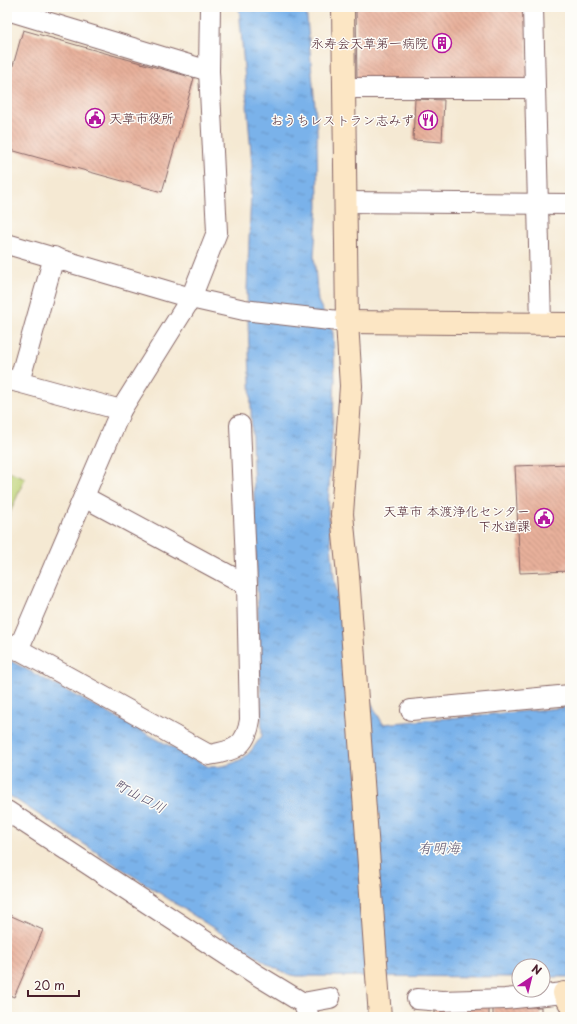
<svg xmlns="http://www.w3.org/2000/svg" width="577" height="1024" viewBox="0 0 577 1024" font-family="'Playpen Sans','Klee One',sans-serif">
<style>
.park{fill:#bdd276;stroke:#847850}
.water{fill:url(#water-ripples);stroke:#62688a}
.building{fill:url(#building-back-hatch)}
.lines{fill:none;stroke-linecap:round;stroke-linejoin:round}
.street-casing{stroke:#866666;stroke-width:22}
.secondary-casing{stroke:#866666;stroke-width:24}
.street{stroke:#fff;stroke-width:20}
.secondary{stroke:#fce6c4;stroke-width:22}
.labels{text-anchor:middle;stroke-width:3;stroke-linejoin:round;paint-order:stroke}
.poi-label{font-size:13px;fill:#4a1f2b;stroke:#fdfcf7;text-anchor:end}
.water-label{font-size:14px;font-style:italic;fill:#5b526e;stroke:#fdfcf7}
</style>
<defs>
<pattern id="water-ripples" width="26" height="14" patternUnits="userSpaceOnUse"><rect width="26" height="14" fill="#7ab2ea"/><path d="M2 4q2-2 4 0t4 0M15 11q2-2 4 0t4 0" fill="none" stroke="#6690be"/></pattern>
<pattern id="building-back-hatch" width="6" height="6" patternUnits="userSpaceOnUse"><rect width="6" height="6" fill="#e8b19b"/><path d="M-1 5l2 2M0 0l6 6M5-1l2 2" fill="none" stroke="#be8f7f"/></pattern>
</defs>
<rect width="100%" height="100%" fill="#fdfcf7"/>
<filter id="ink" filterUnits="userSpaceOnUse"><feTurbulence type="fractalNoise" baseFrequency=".025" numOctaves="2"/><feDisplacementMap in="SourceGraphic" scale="8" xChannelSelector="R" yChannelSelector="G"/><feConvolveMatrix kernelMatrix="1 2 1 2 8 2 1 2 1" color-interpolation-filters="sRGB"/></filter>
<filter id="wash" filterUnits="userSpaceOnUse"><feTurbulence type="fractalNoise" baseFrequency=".012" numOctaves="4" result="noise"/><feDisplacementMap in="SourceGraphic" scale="16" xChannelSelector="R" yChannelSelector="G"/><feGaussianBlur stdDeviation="0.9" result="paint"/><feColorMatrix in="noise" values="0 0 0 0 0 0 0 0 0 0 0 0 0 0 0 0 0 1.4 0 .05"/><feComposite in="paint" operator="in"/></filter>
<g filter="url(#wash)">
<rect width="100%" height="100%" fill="#f5e9d3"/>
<path class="park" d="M 7,470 L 25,478 L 7,520 Z"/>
<path class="water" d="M 239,7 L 306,7 L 317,128 L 318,207 L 314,255 L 318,301 L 333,332 L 335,379 L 328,508 L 334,578 L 347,636 L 363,689 L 383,724 L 570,707 L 570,977 L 543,977 L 543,966 L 519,966 L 519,977 L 297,976 L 287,974 L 273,967 L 7,794 L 7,659 L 209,767 C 223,767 237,764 248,754 C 253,749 257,742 262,736 L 247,290 L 252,165 Z"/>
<g id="blocks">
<g class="building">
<path d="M 356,7 L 526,7 L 528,80 L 357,80 Z"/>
<path d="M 23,30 L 194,78 L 162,192 L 7,149 L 7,87 Z"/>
<path d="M 415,99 L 444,100 L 442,142 L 413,140 Z"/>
<path d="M 570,464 L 570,571 L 520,573 L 515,466 Z"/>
<path d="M 7,914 L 43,930 L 14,997 L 7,994 Z"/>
<rect x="435" y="1006" width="54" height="11"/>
<rect x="493" y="1007" width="48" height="10"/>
</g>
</g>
</g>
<g filter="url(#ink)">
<use href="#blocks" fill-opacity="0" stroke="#866666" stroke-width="1"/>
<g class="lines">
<g class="street-casing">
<g id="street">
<path d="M 533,7 L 541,324"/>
<path d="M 7,10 L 209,71"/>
<path d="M 344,88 L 535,88"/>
<path d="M 345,202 L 570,204"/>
<path d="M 7,244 L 191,298 L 244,310 L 347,322"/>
<path d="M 7,379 L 121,410"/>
<path d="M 19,382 L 54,257"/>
<path d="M 84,497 L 247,585"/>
<path d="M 7,643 L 209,755 C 234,751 246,747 250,720 L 247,585 L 240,425"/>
<path d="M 18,650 L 121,410 L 191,298 L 217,232 L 209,71 L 210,7"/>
<path d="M 411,710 L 570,695"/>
<path d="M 7,811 L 257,975 L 303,1003 L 309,1017"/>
<path d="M 417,999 L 442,1001 L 505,999 L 564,993"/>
<path d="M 303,1003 L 330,998"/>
</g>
</g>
<g class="secondary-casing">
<g id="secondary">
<path d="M 343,7 L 347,322 L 351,386 L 342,514 L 348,575 L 380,1017"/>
<path d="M 347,322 L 570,324"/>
<path d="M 564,993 L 570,1004"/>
</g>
</g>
<use href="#street" class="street"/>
<use href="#secondary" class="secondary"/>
</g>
</g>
<defs>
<g id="building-ring" transform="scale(1)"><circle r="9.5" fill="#fdfcf7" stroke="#b5179e" stroke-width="1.5"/><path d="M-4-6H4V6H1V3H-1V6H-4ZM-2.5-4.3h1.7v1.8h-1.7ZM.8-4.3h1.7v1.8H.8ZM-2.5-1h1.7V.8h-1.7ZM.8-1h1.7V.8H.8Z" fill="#b5179e"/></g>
<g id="civic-ring" transform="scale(1)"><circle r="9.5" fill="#fdfcf7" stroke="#b5179e" stroke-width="1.5"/><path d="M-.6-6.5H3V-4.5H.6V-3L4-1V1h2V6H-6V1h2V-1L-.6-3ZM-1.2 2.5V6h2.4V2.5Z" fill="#b5179e"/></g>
<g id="restaurant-ring" transform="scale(1)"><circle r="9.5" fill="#fdfcf7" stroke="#b5179e" stroke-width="1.5"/><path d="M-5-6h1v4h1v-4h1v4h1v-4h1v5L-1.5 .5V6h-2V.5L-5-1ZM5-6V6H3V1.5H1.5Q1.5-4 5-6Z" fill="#b5179e"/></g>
</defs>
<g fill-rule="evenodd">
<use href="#building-ring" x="442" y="43"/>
<use href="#civic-ring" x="95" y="118"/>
<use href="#restaurant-ring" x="428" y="120"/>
<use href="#civic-ring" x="544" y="518"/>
</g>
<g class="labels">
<g class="poi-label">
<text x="428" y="48">永寿会天草第一病院</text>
<text x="109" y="123" text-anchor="start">天草市役所</text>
<text x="414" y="125">おうちレストラン志みず</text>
<text x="530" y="516">天草市 本渡浄化センター<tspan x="530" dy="15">下水道課</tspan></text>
</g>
<g class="water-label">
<text transform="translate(140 796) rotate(28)" y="5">町山口川</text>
<text x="439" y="853">有明海</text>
</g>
</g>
<rect width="577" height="1024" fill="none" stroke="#fdfcf7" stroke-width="24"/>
<g transform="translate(531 978) rotate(35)"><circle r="19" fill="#fdfcf7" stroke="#b5a4a5"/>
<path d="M0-3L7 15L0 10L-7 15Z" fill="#b5179e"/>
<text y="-6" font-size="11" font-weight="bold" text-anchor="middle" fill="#4a1f2b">N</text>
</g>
<path d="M28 990v6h51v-6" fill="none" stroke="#4a1f2b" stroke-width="2"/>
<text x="34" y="990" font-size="12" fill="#4a1f2b" stroke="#fdfcf7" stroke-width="3" paint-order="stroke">20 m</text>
</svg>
